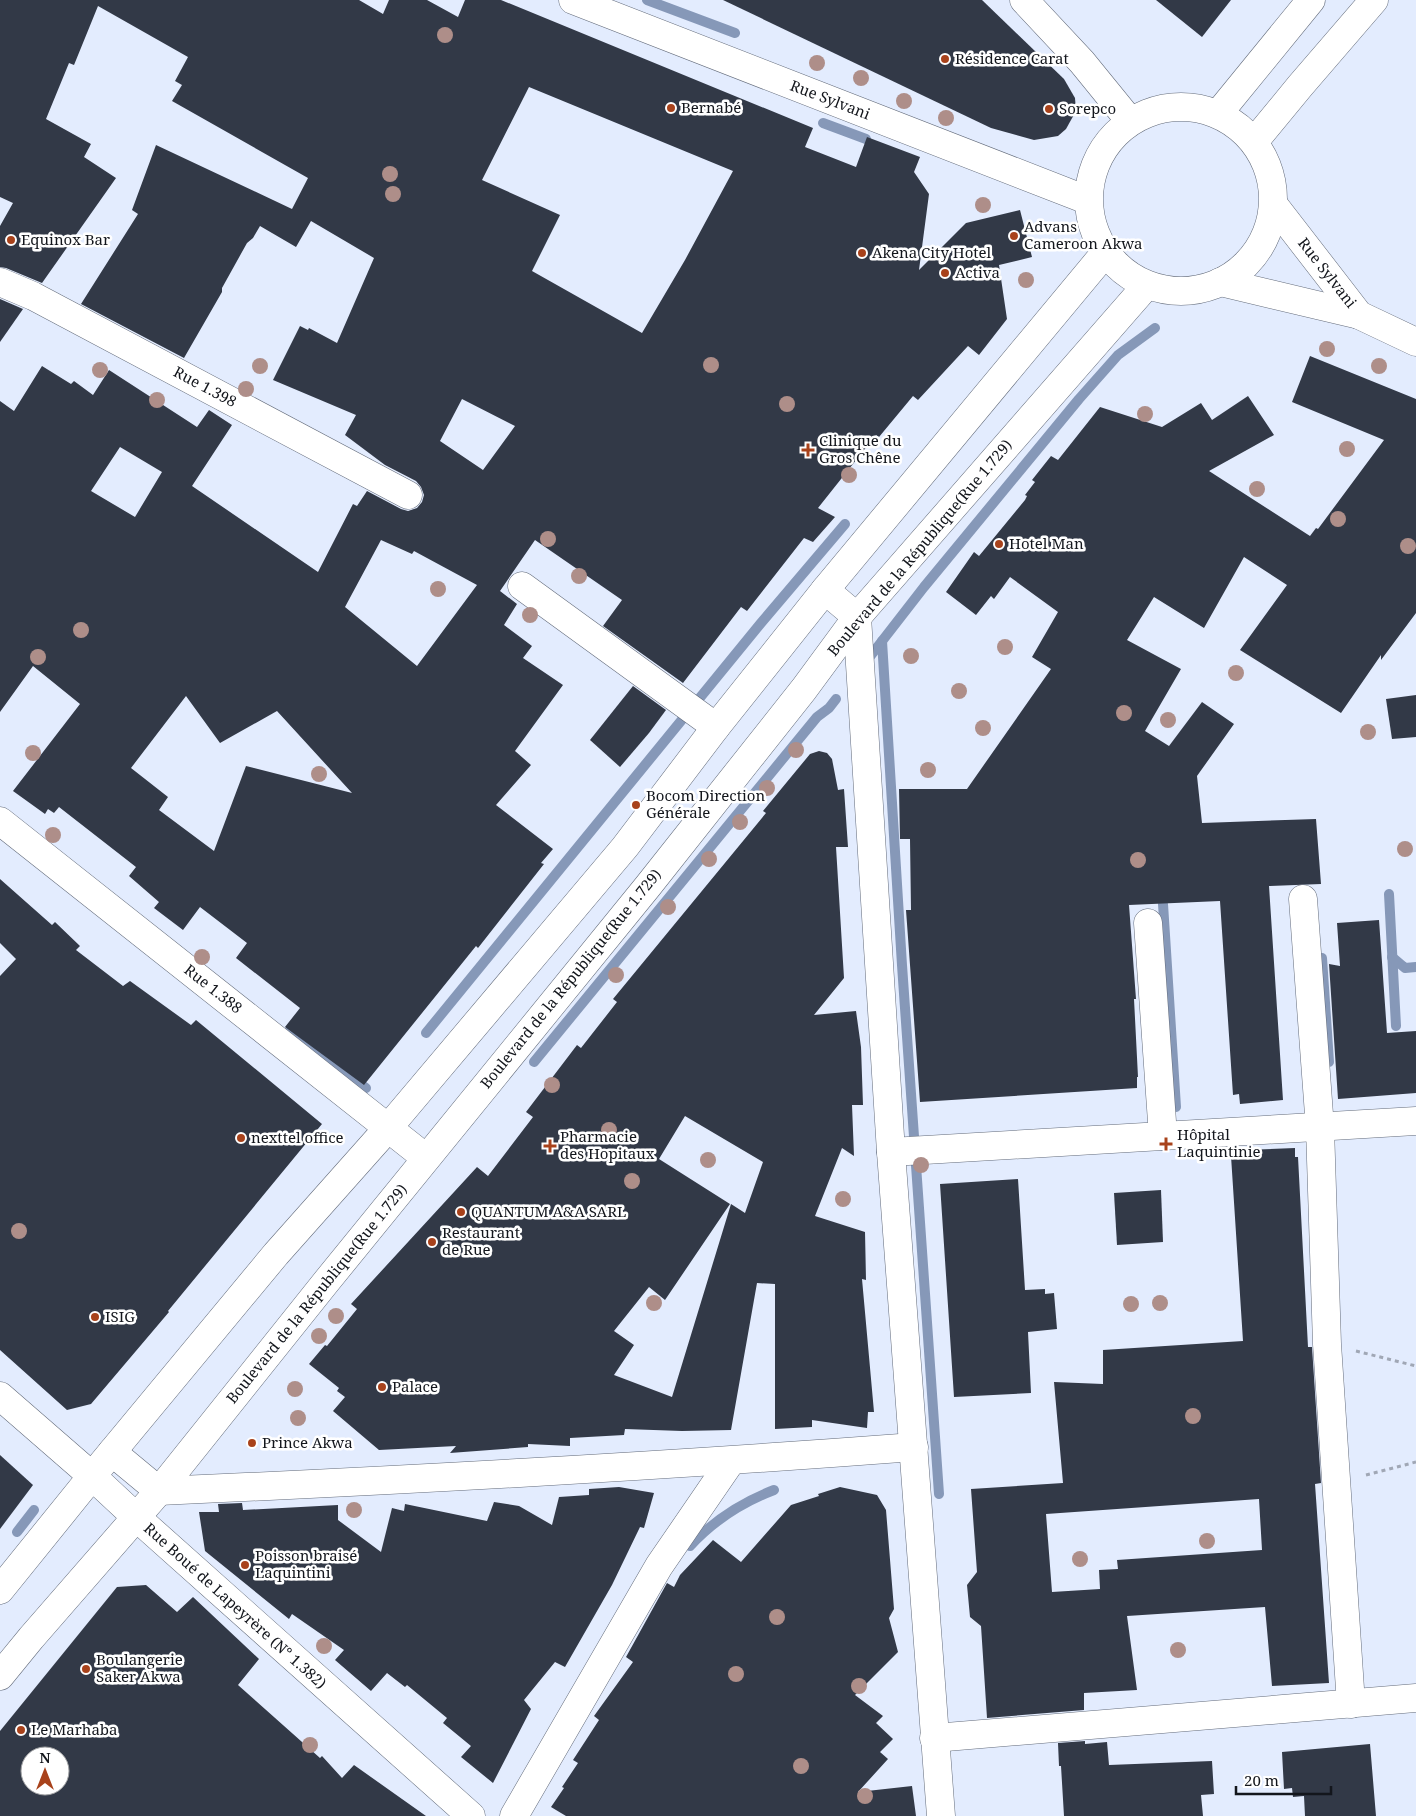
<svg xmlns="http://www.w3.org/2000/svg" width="1416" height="1816" viewBox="0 0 1416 1816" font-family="'Noto Serif',serif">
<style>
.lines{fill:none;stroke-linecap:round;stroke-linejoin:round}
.stream{stroke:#8698b8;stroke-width:10}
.building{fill:#323947;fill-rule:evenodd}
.minor-casing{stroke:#646c7b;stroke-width:29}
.major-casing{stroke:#646c7b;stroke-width:29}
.path{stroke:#a0a7b5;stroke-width:3;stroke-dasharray:4 4;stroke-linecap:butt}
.minor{stroke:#fff;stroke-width:28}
.major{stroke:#fff;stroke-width:28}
.tree{fill:#ae8e89}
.poi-dot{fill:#a8421b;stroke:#fff;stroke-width:2}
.labels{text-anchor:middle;stroke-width:5;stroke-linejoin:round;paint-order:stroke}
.poi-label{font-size:15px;fill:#13161c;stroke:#fff;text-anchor:start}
.street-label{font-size:15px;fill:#13161c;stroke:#fff}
</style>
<rect width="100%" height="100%" fill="#e3ecfe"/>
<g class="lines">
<g class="stream">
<path d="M 647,0 L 735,33"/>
<path d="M 823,123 L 866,139"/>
<path d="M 882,641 L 902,965 L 939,1494"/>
<path d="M 865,663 L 924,587 L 1079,399 L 1118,355 L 1155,328"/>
<path d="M 1389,894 L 1396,1026"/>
<path d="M 1163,904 L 1176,1107"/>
<path d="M 1392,957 L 1405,968 L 1416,967"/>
<path d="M 1322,958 L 1329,1062"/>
<path d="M 288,1032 L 366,1088"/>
<path d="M 426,1033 L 761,623 L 845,524"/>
<path d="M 534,1062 L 817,717 L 829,708 L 836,699"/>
<path d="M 17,1532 L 34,1510"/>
<path d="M 690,1546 C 714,1520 740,1503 774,1490"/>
</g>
</g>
<g class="building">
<path d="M 0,0 L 359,0 L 383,14 L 389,0 L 427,0 L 458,17 L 465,0 L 501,0 L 813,128 L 805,147 L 856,167 L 867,137 L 920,157 L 914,172 L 929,194 L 919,270 L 966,223 L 1020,210 L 1032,257 L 999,265 L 1007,319 L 979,355 L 968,346 L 918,400 L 913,396 L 879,437 L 876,435 L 818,508 L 835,517 L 813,542 L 804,538 L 747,611 L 741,607 L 683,683 L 603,626 L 622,600 L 535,540 L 500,591 L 517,604 L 504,625 L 532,646 L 523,658 L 563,685 L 515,751 L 531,765 L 496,805 L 553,849 L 541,863 L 544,864 L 478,948 L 476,946 L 364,1085 L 285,1027 L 300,1008 L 236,958 L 247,943 L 200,907 L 183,930 L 154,908 L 159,902 L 129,876 L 136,867 L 59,807 L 54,813 L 48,809 L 45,814 L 13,791 L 80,704 L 33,666 L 0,712 L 0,401 L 14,411 L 42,366 L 71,384 L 74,381 L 93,395 L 109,370 L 197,427 L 209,410 L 232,425 L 192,486 L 318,572 L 353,504 L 357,506 L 367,491 L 401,509 L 408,511 L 417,508 L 422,502 L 424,495 L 421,487 L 416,481 L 385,465 L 345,435 L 356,415 L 273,380 L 300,326 L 308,330 L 309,328 L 337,343 L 374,258 L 311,221 L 296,247 L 260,226 L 253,238 L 247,243 L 222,288 L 222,292 L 184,358 L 81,304 L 138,214 L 132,210 L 156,145 L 292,209 L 308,178 L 172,101 L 182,85 L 175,81 L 188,57 L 98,6 L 74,65 L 69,63 L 46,119 L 91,144 L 84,157 L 116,178 L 42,283 L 6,268 L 0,267 L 0,226 L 13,203 L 0,197 ZM 529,87 L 733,171 L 685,260 L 642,333 L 532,271 L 560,215 L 482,180 ZM 462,399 L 515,426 L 483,470 L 440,441 ZM 120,447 L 162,472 L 135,517 L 91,491 ZM 381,540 L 412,554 L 414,551 L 477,585 L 417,666 L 345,607 ZM 186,696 L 220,743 L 277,711 L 352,793 L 246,766 L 214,851 L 159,810 L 168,797 L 131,768 Z"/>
<path d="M 723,0 L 982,0 L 1064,79 L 1075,98 L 1076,111 L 1066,129 L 1058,136 L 1034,140 L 991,128 Z"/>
<path d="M 1156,0 L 1231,0 L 1202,37 Z"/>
<path d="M 0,299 L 23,309 L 0,342 Z"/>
<path d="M 1310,356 L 1416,399 L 1416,613 L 1381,660 L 1381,655 L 1341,713 L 1240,650 L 1287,585 L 1244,557 L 1204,628 L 1154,597 L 1127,640 L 1181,669 L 1145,731 L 1169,746 L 1202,702 L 1234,724 L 1197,776 L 1202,823 L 1316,819 L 1321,884 L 1269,886 L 1283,1100 L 1240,1104 L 1239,1094 L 1233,1095 L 1220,901 L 1129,905 L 1136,999 L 1134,999 L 1138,1077 L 1137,1077 L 1137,1088 L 920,1102 L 906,910 L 911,910 L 910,839 L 900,839 L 899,789 L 967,789 L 1051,669 L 1032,657 L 1058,612 L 1010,577 L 994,599 L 991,596 L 976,615 L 946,592 L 974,552 L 979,556 L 1025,500 L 1027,496 L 1025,495 L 1035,482 L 1032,480 L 1051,456 L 1058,460 L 1100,407 L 1162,427 L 1201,403 L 1212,420 L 1248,396 L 1274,435 L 1209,471 L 1310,536 L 1316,528 L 1318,529 L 1384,440 L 1292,402 Z"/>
<path d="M 633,686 L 666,710 L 649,733 L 620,767 L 590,740 Z"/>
<path d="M 1416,695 L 1416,737 L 1392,739 L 1386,699 Z"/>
<path d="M 819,751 L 827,753 L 832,759 L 838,790 L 844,789 L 848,847 L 836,847 L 844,978 L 814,1015 L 856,1011 L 861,1047 L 863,1105 L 852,1105 L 854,1156 L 842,1148 L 815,1216 L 865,1232 L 866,1280 L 862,1279 L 874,1412 L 868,1412 L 867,1428 L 812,1420 L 812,1427 L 775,1429 L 775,1284 L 757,1283 L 731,1430 L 682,1431 L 625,1429 L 624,1435 L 570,1438 L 570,1446 L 528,1444 L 528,1447 L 450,1453 L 456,1446 L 379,1450 L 333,1411 L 345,1397 L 337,1391 L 339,1388 L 309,1364 L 325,1345 L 327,1346 L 357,1309 L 351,1304 L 477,1167 L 488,1176 L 533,1117 L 526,1112 L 577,1045 L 581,1048 L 617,1002 L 613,999 L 766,813 L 763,811 L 810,754 ZM 685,1116 L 763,1162 L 745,1213 L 731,1204 L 672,1397 L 614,1375 L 634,1345 L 614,1331 L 649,1287 L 665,1300 L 730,1204 L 659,1159 Z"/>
<path d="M 0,879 L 52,925 L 55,922 L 80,946 L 76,950 L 123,986 L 130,981 L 191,1025 L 196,1020 L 322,1124 L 168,1311 L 169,1312 L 91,1404 L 67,1410 L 0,1350 L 0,976 L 16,959 L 0,943 Z"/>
<path d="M 1379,920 L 1387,1033 L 1416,1031 L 1416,1093 L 1338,1099 L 1329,964 L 1340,966 L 1337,923 Z"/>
<path d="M 1295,1148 L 1295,1157 L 1298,1157 L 1308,1347 L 1312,1347 L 1321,1483 L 1315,1484 L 1329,1683 L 1272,1686 L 1265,1607 L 1127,1616 L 1137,1690 L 1084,1693 L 1084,1710 L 987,1718 L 981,1626 L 970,1617 L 967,1585 L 977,1572 L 971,1489 L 1063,1483 L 1054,1382 L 1103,1384 L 1103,1350 L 1243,1341 L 1231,1156 L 1237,1156 L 1236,1151 L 1243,1150 ZM 1259,1499 L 1262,1550 L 1117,1560 L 1118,1569 L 1099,1570 L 1100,1589 L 1052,1592 L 1046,1514 Z"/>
<path d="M 1018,1179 L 1025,1290 L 1045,1289 L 1045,1294 L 1054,1293 L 1057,1329 L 1028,1332 L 1031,1393 L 954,1397 L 940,1184 Z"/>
<path d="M 1161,1190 L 1163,1242 L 1117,1245 L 1114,1193 Z"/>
<path d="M 0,1455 L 33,1485 L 0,1529 Z"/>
<path d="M 619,1487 L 654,1493 L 644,1528 L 640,1527 L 612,1585 L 565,1667 L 555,1662 L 524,1700 L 531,1709 L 493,1783 L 461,1757 L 471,1746 L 443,1723 L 447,1718 L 407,1685 L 405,1687 L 387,1673 L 371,1691 L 335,1660 L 344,1650 L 292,1614 L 289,1619 L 205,1551 L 199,1512 L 219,1512 L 218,1504 L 242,1503 L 243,1510 L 338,1505 L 338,1520 L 381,1552 L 392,1508 L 404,1511 L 405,1504 L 487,1521 L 494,1502 L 519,1506 L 552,1525 L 559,1497 L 589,1495 L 589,1489 Z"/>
<path d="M 840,1487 L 877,1495 L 886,1510 L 894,1609 L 889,1618 L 898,1652 L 855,1695 L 883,1716 L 876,1723 L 893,1739 L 880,1752 L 888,1759 L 858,1792 L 912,1786 L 916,1816 L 566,1816 L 551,1807 L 564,1788 L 562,1787 L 578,1763 L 573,1760 L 599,1720 L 594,1716 L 633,1662 L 626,1657 L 667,1583 L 674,1587 L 680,1575 L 713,1540 L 741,1562 L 791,1505 L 819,1496 L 818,1494 Z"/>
<path d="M 146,1585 L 177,1612 L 193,1597 L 259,1659 L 238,1685 L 320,1758 L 322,1756 L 342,1778 L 354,1765 L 426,1816 L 0,1816 L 0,1731 L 117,1587 ZM 30,1756 L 60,1756 L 60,1786 L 30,1786 Z"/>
<path d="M 1085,1741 L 1085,1744 L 1107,1742 L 1109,1765 L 1212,1761 L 1214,1794 L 1201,1795 L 1203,1816 L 1064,1816 L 1061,1766 L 1059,1766 L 1058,1743 Z"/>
<path d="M 1370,1744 L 1376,1816 L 1305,1816 L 1304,1796 L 1293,1797 L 1292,1788 L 1284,1789 L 1282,1752 Z"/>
</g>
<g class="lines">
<g class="minor-casing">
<g id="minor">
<path d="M 573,0 L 1087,200"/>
<path d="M 1024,0 L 1082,62 L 1130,121"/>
<path d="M 1274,205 L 1359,315 L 1416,342"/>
<path d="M 0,282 L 33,296 L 408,495"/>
<path d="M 1220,282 L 1359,315"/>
<path d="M 522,586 L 716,727"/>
<path d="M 825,590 L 857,617 L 891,1152 L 941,1816"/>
<path d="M 0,821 L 426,1158"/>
<path d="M 1303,899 L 1320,1128 L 1327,1344 L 1351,1704"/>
<path d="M 1148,923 L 1163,1136"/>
<path d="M 891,1152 L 1416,1121"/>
<path d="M 0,1396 L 92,1476 L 136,1517 L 471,1816"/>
<path d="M 112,1452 L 159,1491 C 411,1480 663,1466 914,1447"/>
<path d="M 934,1738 L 1416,1698"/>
<path d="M 514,1816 L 659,1566 L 731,1461"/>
</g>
</g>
<g class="major-casing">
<g id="major">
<circle cx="1181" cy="199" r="92"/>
<path d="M 1218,114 L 1311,0"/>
<path d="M 1254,142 L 1300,86 L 1374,0"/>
<path d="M 0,1590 L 92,1476 L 276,1254 L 388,1128 L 625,847 L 716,727 L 825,590 L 1105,253"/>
<path d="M 0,1676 L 31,1638 L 159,1491 L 326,1282 L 648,886 L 804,689 L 857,617 L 1146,286"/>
</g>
</g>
<g class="path">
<path d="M 1356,1351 L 1416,1366"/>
<path d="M 1366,1475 L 1416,1462"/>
</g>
<use href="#minor" class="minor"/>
<use href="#major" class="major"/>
</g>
<g class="tree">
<circle cx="445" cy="35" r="8"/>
<circle cx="817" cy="63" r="8"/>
<circle cx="861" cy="78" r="8"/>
<circle cx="904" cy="101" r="8"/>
<circle cx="946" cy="118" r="8"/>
<circle cx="390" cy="174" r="8"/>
<circle cx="393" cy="194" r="8"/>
<circle cx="983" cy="205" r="8"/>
<circle cx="1026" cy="280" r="8"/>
<circle cx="1327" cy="349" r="8"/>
<circle cx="711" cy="365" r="8"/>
<circle cx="260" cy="366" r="8"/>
<circle cx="1379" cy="366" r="8"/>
<circle cx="100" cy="370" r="8"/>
<circle cx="246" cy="389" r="8"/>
<circle cx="157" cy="400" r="8"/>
<circle cx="787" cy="404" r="8"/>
<circle cx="1145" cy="414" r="8"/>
<circle cx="1347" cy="449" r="8"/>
<circle cx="849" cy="475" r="8"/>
<circle cx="1257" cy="489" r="8"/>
<circle cx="1338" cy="519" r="8"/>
<circle cx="548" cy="539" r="8"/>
<circle cx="1408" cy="546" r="8"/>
<circle cx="579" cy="576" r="8"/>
<circle cx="438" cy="589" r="8"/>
<circle cx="530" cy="615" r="8"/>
<circle cx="81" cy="630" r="8"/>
<circle cx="1005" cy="647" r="8"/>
<circle cx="911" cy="656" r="8"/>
<circle cx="38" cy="657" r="8"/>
<circle cx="1236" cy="673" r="8"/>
<circle cx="959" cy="691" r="8"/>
<circle cx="1124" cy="713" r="8"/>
<circle cx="1168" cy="720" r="8"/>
<circle cx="983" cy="728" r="8"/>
<circle cx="1368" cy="732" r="8"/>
<circle cx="796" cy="750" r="8"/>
<circle cx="33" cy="753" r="8"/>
<circle cx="928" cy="770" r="8"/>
<circle cx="319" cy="774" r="8"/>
<circle cx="767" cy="788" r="8"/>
<circle cx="740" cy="822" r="8"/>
<circle cx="53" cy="835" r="8"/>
<circle cx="1405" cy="849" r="8"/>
<circle cx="709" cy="859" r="8"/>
<circle cx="1138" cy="860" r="8"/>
<circle cx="668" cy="907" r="8"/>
<circle cx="202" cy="957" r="8"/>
<circle cx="616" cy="975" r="8"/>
<circle cx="552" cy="1085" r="8"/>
<circle cx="609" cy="1130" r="8"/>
<circle cx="708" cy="1160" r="8"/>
<circle cx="921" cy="1165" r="8"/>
<circle cx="632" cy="1181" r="8"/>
<circle cx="843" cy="1199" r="8"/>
<circle cx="19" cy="1231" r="8"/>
<circle cx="654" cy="1303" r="8"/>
<circle cx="1160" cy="1303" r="8"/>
<circle cx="1131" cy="1304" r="8"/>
<circle cx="336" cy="1316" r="8"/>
<circle cx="319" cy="1336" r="8"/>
<circle cx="295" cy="1389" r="8"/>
<circle cx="1193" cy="1416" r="8"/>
<circle cx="298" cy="1418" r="8"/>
<circle cx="354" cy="1510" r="8"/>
<circle cx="1207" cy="1541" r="8"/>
<circle cx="1080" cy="1559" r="8"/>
<circle cx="777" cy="1617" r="8"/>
<circle cx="324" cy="1646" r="8"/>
<circle cx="1178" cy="1650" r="8"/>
<circle cx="736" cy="1674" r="8"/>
<circle cx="859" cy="1686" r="8"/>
<circle cx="310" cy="1745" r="8"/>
<circle cx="801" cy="1766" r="8"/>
<circle cx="865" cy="1796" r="8"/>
</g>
<g class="poi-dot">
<circle cx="945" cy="59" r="5"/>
<circle cx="671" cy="108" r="5"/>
<circle cx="1049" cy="109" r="5"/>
<circle cx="1014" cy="236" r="5"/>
<circle cx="11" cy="240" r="5"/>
<circle cx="862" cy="253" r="5"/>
<circle cx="945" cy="273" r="5"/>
<path d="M805.5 442.5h5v5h5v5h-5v5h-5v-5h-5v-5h5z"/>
<circle cx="999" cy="544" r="5"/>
<circle cx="636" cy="805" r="5"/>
<circle cx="241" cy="1138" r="5"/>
<path d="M1163.5 1136.5h5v5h5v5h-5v5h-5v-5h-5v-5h5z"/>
<path d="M547.5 1138.5h5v5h5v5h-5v5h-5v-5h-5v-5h5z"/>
<circle cx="461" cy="1212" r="5"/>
<circle cx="432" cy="1242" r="5"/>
<circle cx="95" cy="1317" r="5"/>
<circle cx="382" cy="1387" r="5"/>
<circle cx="252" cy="1443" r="5"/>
<circle cx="245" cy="1565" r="5"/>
<circle cx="86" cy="1669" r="5"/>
<circle cx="21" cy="1730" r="5"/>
</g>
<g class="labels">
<g class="poi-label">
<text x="955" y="64">Résidence Carat</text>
<text x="681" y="113">Bernabé</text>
<text x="1059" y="114">Sorepco</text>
<text x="1024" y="232">Advans<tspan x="1024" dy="17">Cameroon Akwa</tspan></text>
<text x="21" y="245">Equinox Bar</text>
<text x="872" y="258">Akena City Hotel</text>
<text x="955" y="278">Activa</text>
<text x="819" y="446">Clinique du<tspan x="819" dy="17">Gros Chêne</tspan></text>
<text x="1009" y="549">Hotel Man</text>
<text x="646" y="801">Bocom Direction<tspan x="646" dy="17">Générale</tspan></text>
<text x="1177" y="1140">Hôpital<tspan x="1177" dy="17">Laquintinie</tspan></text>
<text x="560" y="1142">Pharmacie<tspan x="560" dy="17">des Hopitaux</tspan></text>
<text x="251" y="1143">nexttel office</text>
<text x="471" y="1217">QUANTUM A&amp;A SARL</text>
<text x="442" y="1238">Restaurant<tspan x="442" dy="17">de Rue</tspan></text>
<text x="105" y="1322">ISIG</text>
<text x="392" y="1392">Palace</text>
<text x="262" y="1448">Prince Akwa</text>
<text x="255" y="1561">Poisson braisé<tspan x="255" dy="17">Laquintini</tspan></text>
<text x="96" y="1665">Boulangerie<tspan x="96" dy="17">Saker Akwa</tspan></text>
<text x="31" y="1735">Le Marhaba</text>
</g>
<g class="street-label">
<text transform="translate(830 100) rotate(21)" y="5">Rue Sylvani</text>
<text transform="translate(1327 273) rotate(52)" y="5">Rue Sylvani</text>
<text transform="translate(205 387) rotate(28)" y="5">Rue 1.398</text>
<text transform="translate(920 548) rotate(-50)" y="5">Boulevard de la République(Rue 1.729)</text>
<text transform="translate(571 979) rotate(-51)" y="5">Boulevard de la République(Rue 1.729)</text>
<text transform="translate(213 989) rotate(38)" y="5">Rue 1.388</text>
<text transform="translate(317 1294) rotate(-51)" y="5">Boulevard de la République(Rue 1.729)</text>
<text transform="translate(235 1606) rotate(42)" y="5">Rue Boué de Lapeyrère (N° 1.382)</text>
</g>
</g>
<g transform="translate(45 1771)"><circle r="24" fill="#ffffff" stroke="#a1a2a4"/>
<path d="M0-4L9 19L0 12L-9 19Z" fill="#a8421b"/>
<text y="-8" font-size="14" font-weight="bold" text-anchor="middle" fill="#13161c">N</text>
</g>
<path d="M1236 1786v8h95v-8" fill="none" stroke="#13161c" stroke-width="2.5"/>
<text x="1244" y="1786" font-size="15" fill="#13161c" stroke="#ffffff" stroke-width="4" paint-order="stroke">20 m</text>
</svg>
